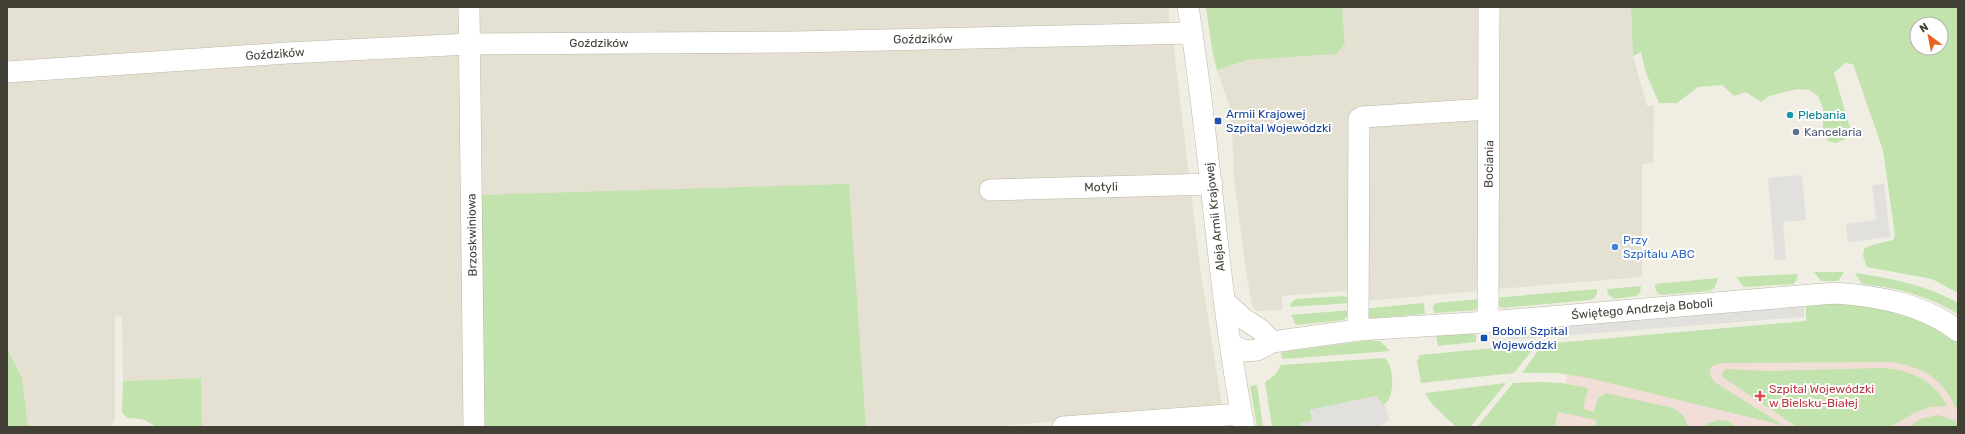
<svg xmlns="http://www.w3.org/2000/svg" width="1965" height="434" viewBox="0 0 1965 434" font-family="Rubik,sans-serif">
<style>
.residential{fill:#e4e1d2}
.medical{fill:#f1dfd7}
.green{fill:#c2e2ae;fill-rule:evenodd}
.parking{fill:#e1e0dc}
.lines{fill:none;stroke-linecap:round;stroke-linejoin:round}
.minor-casing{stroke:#bbb7a7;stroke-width:22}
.minor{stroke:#fff;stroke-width:21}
.culture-dot{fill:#0f9aa8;stroke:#fff;stroke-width:1.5}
.transit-dot{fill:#1a4fb4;stroke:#fff;stroke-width:1.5}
.service-dot{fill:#5c6f8a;stroke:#fff;stroke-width:1.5}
.shop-dot{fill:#3f7fe0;stroke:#fff;stroke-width:1.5}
.health-dot{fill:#e0444e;stroke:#fff;stroke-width:1.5}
.labels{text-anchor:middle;stroke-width:4;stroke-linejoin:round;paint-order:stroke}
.street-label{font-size:12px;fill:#423f34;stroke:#fff}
.transit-label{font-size:12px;fill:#164399;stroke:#fff;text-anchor:start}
.culture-label{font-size:12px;fill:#0d838f;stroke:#fff;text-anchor:start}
.service-label{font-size:12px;fill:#4e5e75;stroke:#fff;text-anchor:start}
.shop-label{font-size:12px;fill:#366cbe;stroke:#fff;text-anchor:start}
.health-label{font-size:12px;fill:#be3a42;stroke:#fff;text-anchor:start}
</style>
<rect width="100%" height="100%" fill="#f0eee3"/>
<g class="residential">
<path d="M 7,7 L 465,7 L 466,34 L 7,68 Z"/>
<path d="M 477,7 L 1168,7 L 1169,13 L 1169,23 L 486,39 L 477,31 Z"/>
<path d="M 1342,7 L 1483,7 L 1481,102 L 1354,112 L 1351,289 L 1347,291 L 1282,296 L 1282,310 L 1256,311 L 1252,305 L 1246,271 L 1234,179 L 1232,127 L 1229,105 L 1217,70 L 1247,60 L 1337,54 L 1345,43 Z"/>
<path d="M 1494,7 L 1631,7 L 1633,56 L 1647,106 L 1654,106 L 1653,163 L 1642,164 L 1642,277 L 1498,289 Z"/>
<path d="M 1173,41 L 1200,267 L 1222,406 L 990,427 L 866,427 L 849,185 L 477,195 L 480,50 Z"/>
<path d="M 462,51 L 469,427 L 202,427 L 201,378 L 123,381 L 122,316 L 115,317 L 115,420 L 111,426 L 28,427 L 22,378 L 7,348 L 7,78 Z"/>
<path d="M 1477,118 L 1480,122 L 1479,291 L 1365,301 L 1366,124 Z"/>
</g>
<path class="medical" d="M 1848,333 L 1958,379 L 1958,427 L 1555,427 L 1566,379 L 1569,357 Z"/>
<g class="green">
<path d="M 1206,7 L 1342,7 L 1345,43 L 1337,54 L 1247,60 L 1217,70 L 1212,50 Z"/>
<path d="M 1631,7 L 1958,7 L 1958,293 L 1932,279 L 1867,267 L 1863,256 L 1864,249 L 1872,245 L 1893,240 L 1895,236 L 1883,150 L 1853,64 L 1845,63 L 1834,73 L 1850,128 L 1845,139 L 1836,143 L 1828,141 L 1823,130 L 1823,108 L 1818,96 L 1810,90 L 1798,89 L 1769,96 L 1761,102 L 1746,92 L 1734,96 L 1722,85 L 1698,87 L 1677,103 L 1659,103 L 1646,73 L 1641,52 L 1633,56 ZM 1917,24 L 1941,24 L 1941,48 L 1917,48 Z"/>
<path d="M 849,184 L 866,427 L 487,427 L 483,424 L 477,195 Z"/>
<path d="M 1814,272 L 1844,272 L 1838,281 L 1821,281 Z"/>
<path d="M 1855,273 C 1890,278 1927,285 1958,303 L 1958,314 C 1930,296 1895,287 1862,284 Z"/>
<path d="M 1798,274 L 1796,281 L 1793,284 L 1744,287 L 1736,277 Z"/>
<path d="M 1718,278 L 1715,287 L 1710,291 L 1661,295 C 1656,293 1655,289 1655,284 Z"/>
<path d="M 1641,286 L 1640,292 L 1636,296 L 1614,299 L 1608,294 L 1607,289 Z"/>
<path d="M 1597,289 C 1597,296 1596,298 1589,300 L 1503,308 L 1499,306 L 1493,298 Z"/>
<path d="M 1344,296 L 1348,298 L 1351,303 L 1290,307 L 1291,303 L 1296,299 Z"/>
<path d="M 1481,299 L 1476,310 L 1434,313 L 1433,306 L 1436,303 Z"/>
<path d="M 1424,303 L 1425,314 L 1373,318 L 1368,317 L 1362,309 Z"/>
<path d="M 1857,303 C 1894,312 1927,318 1958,342 L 1958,408 L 1955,407 C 1942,377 1921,366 1889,362 L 1721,363 L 1712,366 C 1708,374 1710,377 1716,383 L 1785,426 L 1589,378 L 1557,373 L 1522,373 L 1543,344 L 1806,321 L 1806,304 Z"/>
<path d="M 1351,310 L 1344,320 L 1296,325 L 1291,315 Z"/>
<path d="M 1473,332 L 1476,336 L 1476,342 L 1438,346 L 1436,335 Z"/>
<path d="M 1372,340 L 1381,342 L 1390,351 L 1282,359 L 1281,352 Z"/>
<path d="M 1537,344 L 1514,373 L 1421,383 L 1417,361 L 1420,355 Z"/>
<path d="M 7,348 L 22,378 L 28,427 L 7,427 Z"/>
<path d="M 1385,358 C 1394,366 1396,398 1383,405 L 1376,396 L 1310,410 L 1312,421 L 1301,423 L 1301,427 L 1272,427 L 1265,382 L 1276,374 L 1281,365 Z"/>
<path d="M 1882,368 C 1909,369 1935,381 1947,406 L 1930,407 L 1916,412 L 1890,427 L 1797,427 L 1724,378 L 1722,375 L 1725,369 L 1768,371 Z"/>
<path d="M 201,378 L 202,427 L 157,427 L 142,419 L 127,418 L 122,412 L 123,381 Z"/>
<path d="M 1541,382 L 1561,383 L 1588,388 L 1583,409 L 1594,412 L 1598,398 L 1606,393 L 1673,408 L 1683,415 L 1689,427 L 1630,427 L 1623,425 L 1623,427 L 1595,427 L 1596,420 L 1558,412 L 1555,427 L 1477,427 L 1513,383 Z"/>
<path d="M 1506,383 L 1470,427 L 1456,427 L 1432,404 L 1425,393 Z"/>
<path d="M 1257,385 L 1263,427 L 1257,427 L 1250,386 Z"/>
<path d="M 1938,415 L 1956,421 L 1958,427 L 1909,427 L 1920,419 Z"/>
<path d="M 1720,420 L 1729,421 L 1736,427 L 1703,427 L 1708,423 Z"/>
</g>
<g class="parking">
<path d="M 1802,175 L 1806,220 L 1783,222 L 1786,260 L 1775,260 L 1768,178 Z"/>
<path d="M 1884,184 L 1890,237 L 1848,242 L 1846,224 L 1876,220 L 1872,185 Z"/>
<path d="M 1804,304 L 1804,317 L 1508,340 L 1506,329 Z"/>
<path d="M 1376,396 L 1386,408 L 1389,420 L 1379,427 L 1301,427 L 1301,423 L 1312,421 L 1310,410 Z"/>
</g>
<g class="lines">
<g class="minor-casing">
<g id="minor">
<path d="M 469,7 L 474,427"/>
<path d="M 1188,7 C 1211,146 1217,288 1244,427"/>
<path d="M 7,72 L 287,53 L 470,44 L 796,42 L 1192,33"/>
<path d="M 990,190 L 1212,184"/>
<path d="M 1224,301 L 1244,319 L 1261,330 L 1272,342"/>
<path d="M 1488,322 L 1489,7"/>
<path d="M 1358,330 L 1359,119 L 1362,117 L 1489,109"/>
<path d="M 1231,345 L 1245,351 L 1257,350 L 1272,342 L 1358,330 L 1488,322 L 1835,293 C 1878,296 1924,304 1958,331"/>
<path d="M 1063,427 L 1241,414"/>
</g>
</g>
<use href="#minor" class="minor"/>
</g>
<circle class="culture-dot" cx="1790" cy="115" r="4"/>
<g class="transit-dot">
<rect x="1214" y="117" width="8" height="8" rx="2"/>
<rect x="1480" y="334" width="8" height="8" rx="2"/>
</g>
<circle class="service-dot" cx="1796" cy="132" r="4"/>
<circle class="shop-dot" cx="1615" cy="247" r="4"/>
<path class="health-dot" d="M1758 390h4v4h4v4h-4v4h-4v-4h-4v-4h4z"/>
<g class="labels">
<g class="street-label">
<text transform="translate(923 39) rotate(-1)" y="4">Goździków</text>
<text x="599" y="47">Goździków</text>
<text transform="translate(275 54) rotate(-4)" y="4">Goździków</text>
<text transform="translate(1489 164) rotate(-89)" y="4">Bociania</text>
<text transform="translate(1101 187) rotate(-1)" y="4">Motyli</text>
<text transform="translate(1215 217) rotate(-96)" y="4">Aleja Armii Krajowej</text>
<text transform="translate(472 235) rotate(-91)" y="4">Brzoskwiniowa</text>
<text transform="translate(1642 309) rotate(-5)" y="4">Świętego Andrzeja Boboli</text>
</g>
<g class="transit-label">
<text x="1226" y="118">Armii Krajowej<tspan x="1226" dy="14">Szpital Wojewódzki</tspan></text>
<text x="1492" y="335">Boboli Szpital<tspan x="1492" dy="14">Wojewódzki</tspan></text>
</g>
<g class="culture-label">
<text x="1798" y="119">Plebania</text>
</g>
<g class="service-label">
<text x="1804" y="136">Kancelaria</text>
</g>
<g class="shop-label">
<text x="1623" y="244">Przy<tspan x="1623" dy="14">Szpitalu ABC</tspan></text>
</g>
<g class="health-label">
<text x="1769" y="393">Szpital Wojewódzki<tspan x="1769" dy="14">w Bielsku-Białej</tspan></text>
</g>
</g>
<rect width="1965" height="434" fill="none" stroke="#423f34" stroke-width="16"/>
<g transform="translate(1929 36) rotate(328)"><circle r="19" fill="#ffffff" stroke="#b3b2ae"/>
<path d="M0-3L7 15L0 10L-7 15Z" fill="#eb6020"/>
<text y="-6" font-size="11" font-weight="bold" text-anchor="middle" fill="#423f34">N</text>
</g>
</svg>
